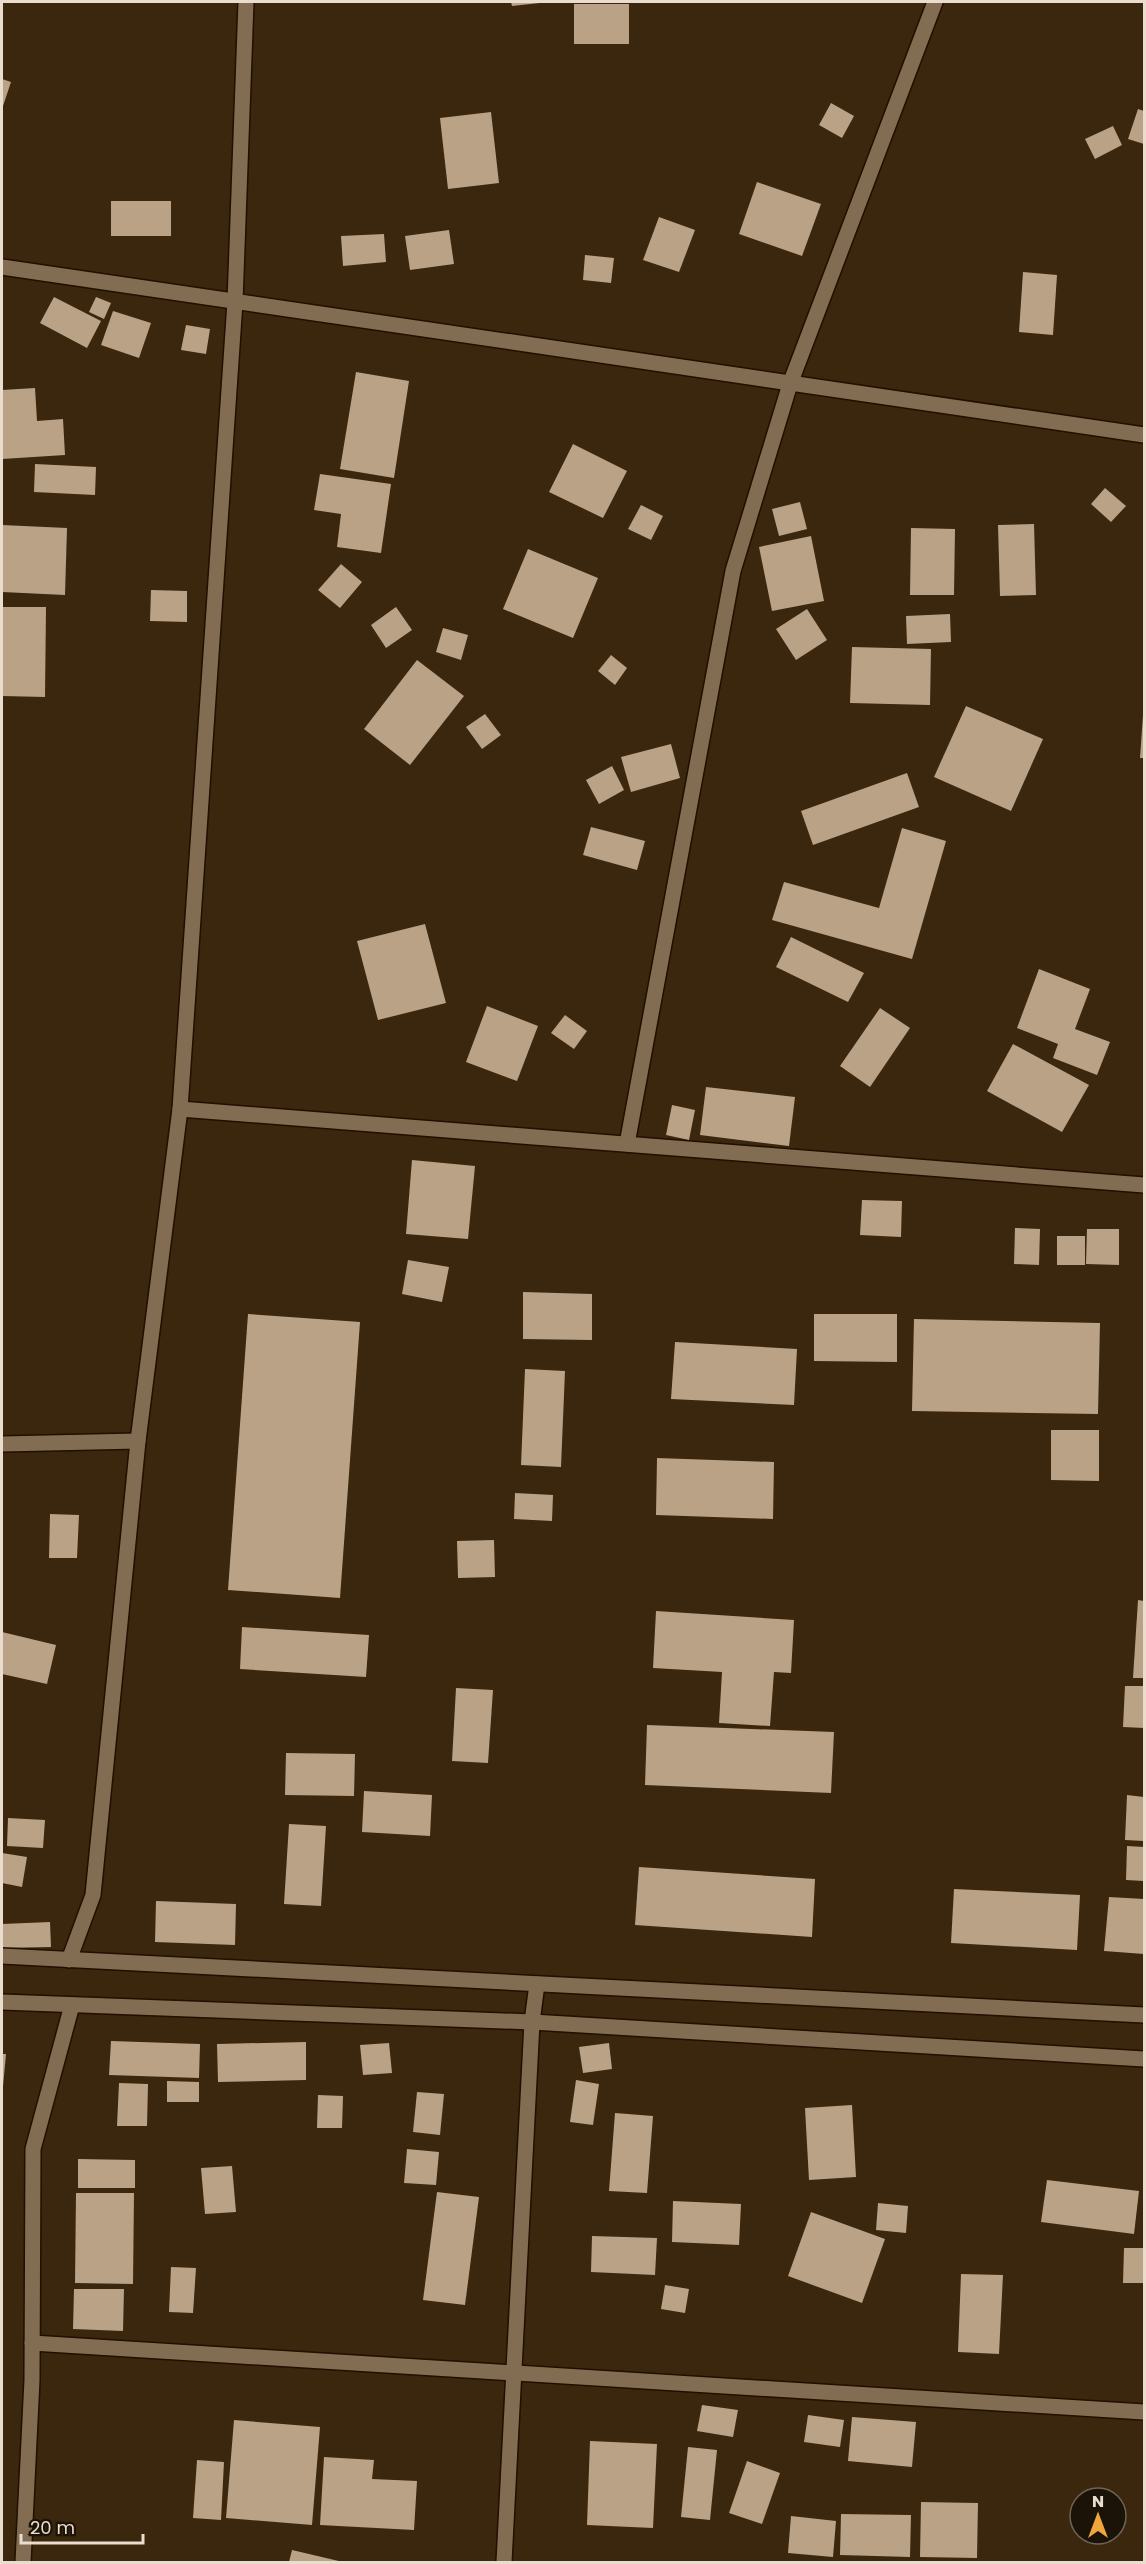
<svg xmlns="http://www.w3.org/2000/svg" width="1146" height="2564" viewBox="0 0 1146 2564" font-family="Poppins,sans-serif">
<style>
.building{fill:#baa286}
.lines{fill:none;stroke-linecap:round;stroke-linejoin:round}
.minor-casing{stroke:#210f00;stroke-width:18}
.minor{stroke:#836d52;stroke-width:15}
</style>
<rect width="100%" height="100%" fill="#3a270d"/>
<g class="building">
<path d="M 511,2 L 540,2 L 540,3 L 512,6 Z"/>
<rect x="574" y="4" width="55" height="40"/>
<path d="M 2,79 L 11,82 L 2,109 Z"/>
<path d="M 831,103 L 854,116 L 842,138 L 819,125 Z"/>
<path d="M 1138,109 L 1144,111 L 1144,144 L 1128,139 Z"/>
<path d="M 491,112 L 499,183 L 448,189 L 440,118 Z"/>
<path d="M 1113,126 L 1122,145 L 1095,159 L 1085,139 Z"/>
<path d="M 757,182 L 821,204 L 802,256 L 739,234 Z"/>
<rect x="111" y="201" width="60" height="35"/>
<path d="M 659,217 L 695,230 L 679,272 L 643,260 Z"/>
<path d="M 449,230 L 454,264 L 410,270 L 405,236 Z"/>
<path d="M 384,234 L 386,262 L 343,266 L 341,236 Z"/>
<path d="M 585,255 L 614,258 L 611,283 L 583,280 Z"/>
<path d="M 1023,272 L 1057,275 L 1053,335 L 1019,332 Z"/>
<path d="M 54,297 L 101,321 L 87,348 L 40,323 Z"/>
<path d="M 96,297 L 111,303 L 104,319 L 89,312 Z"/>
<path d="M 113,311 L 151,323 L 139,358 L 101,345 Z"/>
<path d="M 186,325 L 210,329 L 206,354 L 181,350 Z"/>
<path d="M 356,372 L 409,381 L 394,478 L 340,469 Z"/>
<path d="M 35,388 L 37,421 L 63,419 L 65,455 L 2,459 L 2,390 Z"/>
<path d="M 573,444 L 627,471 L 603,518 L 549,492 Z"/>
<path d="M 35,464 L 96,467 L 95,495 L 34,492 Z"/>
<path d="M 320,474 L 391,484 L 381,553 L 337,547 L 341,514 L 314,510 Z"/>
<path d="M 1105,488 L 1126,506 L 1111,522 L 1091,504 Z"/>
<path d="M 800,502 L 807,529 L 779,536 L 772,509 Z"/>
<path d="M 641,505 L 663,516 L 651,540 L 628,529 Z"/>
<path d="M 1034,524 L 1036,595 L 1000,596 L 998,525 Z"/>
<path d="M 2,525 L 67,528 L 65,595 L 2,592 Z"/>
<path d="M 911,528 L 955,529 L 954,595 L 910,595 Z"/>
<path d="M 811,536 L 824,601 L 772,611 L 759,547 Z"/>
<path d="M 528,549 L 598,578 L 573,638 L 503,609 Z"/>
<path d="M 341,564 L 362,582 L 340,608 L 318,590 Z"/>
<path d="M 151,590 L 187,591 L 187,622 L 150,621 Z"/>
<path d="M 2,607 L 46,607 L 45,697 L 2,696 Z"/>
<path d="M 396,607 L 412,630 L 386,648 L 371,625 Z"/>
<path d="M 807,609 L 827,640 L 796,660 L 776,629 Z"/>
<path d="M 950,614 L 951,642 L 907,644 L 906,616 Z"/>
<path d="M 443,628 L 468,635 L 461,660 L 436,652 Z"/>
<path d="M 852,647 L 931,649 L 930,705 L 850,703 Z"/>
<path d="M 611,655 L 627,668 L 615,685 L 598,671 Z"/>
<path d="M 417,660 L 464,696 L 410,765 L 364,729 Z"/>
<path d="M 966,706 L 1043,739 L 1011,811 L 934,777 Z"/>
<path d="M 485,714 L 501,735 L 482,749 L 466,727 Z"/>
<path d="M 1143,715 L 1144,715 L 1144,758 L 1140,758 Z"/>
<path d="M 671,744 L 680,778 L 631,792 L 621,757 Z"/>
<path d="M 612,766 L 624,790 L 599,804 L 586,780 Z"/>
<path d="M 907,773 L 919,807 L 813,845 L 801,811 Z"/>
<path d="M 591,827 L 645,841 L 637,870 L 583,855 Z"/>
<path d="M 902,828 L 946,841 L 912,959 L 772,920 L 784,882 L 879,908 Z"/>
<path d="M 425,924 L 446,1003 L 378,1020 L 357,941 Z"/>
<path d="M 791,937 L 864,973 L 848,1002 L 776,967 Z"/>
<path d="M 1039,969 L 1090,989 L 1075,1029 L 1110,1042 L 1097,1075 L 1053,1058 L 1058,1044 L 1017,1028 Z"/>
<path d="M 487,1006 L 538,1026 L 517,1081 L 466,1062 Z"/>
<path d="M 880,1008 L 910,1028 L 870,1087 L 840,1066 Z"/>
<path d="M 565,1015 L 587,1031 L 574,1049 L 551,1033 Z"/>
<path d="M 1013,1044 L 1089,1085 L 1062,1132 L 987,1091 Z"/>
<path d="M 706,1087 L 795,1097 L 789,1146 L 700,1135 Z"/>
<path d="M 672,1105 L 695,1110 L 689,1140 L 666,1135 Z"/>
<path d="M 412,1160 L 475,1166 L 468,1239 L 406,1234 Z"/>
<path d="M 862,1200 L 902,1201 L 901,1237 L 860,1235 Z"/>
<path d="M 1015,1228 L 1040,1229 L 1039,1265 L 1014,1264 Z"/>
<path d="M 1087,1229 L 1119,1229 L 1119,1265 L 1086,1264 Z"/>
<rect x="1057" y="1236" width="28" height="29"/>
<path d="M 408,1260 L 449,1267 L 442,1302 L 402,1294 Z"/>
<path d="M 523,1292 L 592,1294 L 592,1340 L 523,1339 Z"/>
<path d="M 248,1314 L 360,1322 L 340,1598 L 228,1590 Z"/>
<path d="M 814,1314 L 897,1314 L 897,1362 L 814,1361 Z"/>
<path d="M 914,1319 L 1100,1323 L 1098,1414 L 912,1411 Z"/>
<path d="M 675,1342 L 797,1349 L 794,1405 L 671,1399 Z"/>
<path d="M 525,1369 L 565,1371 L 561,1467 L 521,1465 Z"/>
<path d="M 1051,1430 L 1099,1430 L 1099,1481 L 1051,1480 Z"/>
<path d="M 657,1458 L 774,1462 L 773,1519 L 656,1515 Z"/>
<path d="M 515,1493 L 553,1495 L 552,1521 L 514,1519 Z"/>
<path d="M 50,1514 L 79,1515 L 77,1558 L 49,1558 Z"/>
<path d="M 494,1540 L 495,1577 L 458,1578 L 457,1541 Z"/>
<path d="M 1138,1600 L 1144,1601 L 1144,1678 L 1133,1678 Z"/>
<path d="M 656,1611 L 794,1620 L 791,1673 L 774,1672 L 770,1726 L 719,1723 L 722,1672 L 653,1668 Z"/>
<path d="M 242,1627 L 369,1635 L 366,1677 L 240,1669 Z"/>
<path d="M 2,1632 L 56,1645 L 47,1684 L 2,1674 Z"/>
<path d="M 1125,1686 L 1144,1686 L 1144,1728 L 1123,1727 Z"/>
<path d="M 456,1688 L 493,1690 L 488,1763 L 452,1761 Z"/>
<path d="M 647,1725 L 834,1732 L 831,1793 L 645,1785 Z"/>
<path d="M 286,1753 L 355,1754 L 354,1796 L 285,1795 Z"/>
<path d="M 364,1791 L 432,1795 L 430,1836 L 362,1832 Z"/>
<path d="M 1127,1795 L 1144,1797 L 1144,1841 L 1125,1840 Z"/>
<path d="M 8,1818 L 45,1820 L 43,1848 L 7,1846 Z"/>
<path d="M 289,1824 L 326,1826 L 321,1906 L 284,1904 Z"/>
<path d="M 1127,1846 L 1144,1847 L 1144,1881 L 1126,1880 Z"/>
<path d="M 2,1853 L 27,1857 L 22,1887 L 2,1883 Z"/>
<path d="M 639,1867 L 815,1879 L 812,1937 L 635,1925 Z"/>
<path d="M 954,1889 L 1080,1895 L 1077,1950 L 951,1943 Z"/>
<path d="M 1109,1897 L 1144,1899 L 1144,1954 L 1104,1951 Z"/>
<path d="M 156,1901 L 236,1904 L 235,1945 L 155,1942 Z"/>
<path d="M 50,1922 L 51,1947 L 2,1948 L 2,1924 Z"/>
<path d="M 111,2041 L 200,2044 L 199,2078 L 109,2075 Z"/>
<path d="M 306,2042 L 306,2080 L 218,2082 L 217,2044 Z"/>
<path d="M 389,2043 L 392,2073 L 363,2075 L 360,2045 Z"/>
<path d="M 609,2043 L 612,2069 L 583,2073 L 579,2047 Z"/>
<path d="M 2,2054 L 6,2054 L 3,2086 L 2,2086 Z"/>
<path d="M 576,2080 L 599,2084 L 593,2125 L 570,2122 Z"/>
<path d="M 167,2081 L 199,2082 L 199,2102 L 167,2102 Z"/>
<path d="M 119,2083 L 148,2084 L 147,2126 L 117,2126 Z"/>
<path d="M 417,2092 L 444,2094 L 440,2135 L 413,2132 Z"/>
<path d="M 318,2095 L 343,2096 L 342,2128 L 317,2128 Z"/>
<path d="M 852,2105 L 856,2177 L 809,2180 L 805,2108 Z"/>
<path d="M 615,2113 L 653,2116 L 647,2193 L 609,2191 Z"/>
<path d="M 407,2149 L 439,2152 L 436,2185 L 404,2183 Z"/>
<path d="M 78,2159 L 135,2160 L 135,2188 L 78,2188 Z"/>
<path d="M 232,2166 L 236,2212 L 205,2214 L 201,2168 Z"/>
<path d="M 1047,2180 L 1139,2191 L 1134,2234 L 1041,2222 Z"/>
<path d="M 437,2192 L 479,2197 L 465,2305 L 423,2300 Z"/>
<path d="M 76,2193 L 134,2193 L 133,2284 L 75,2283 Z"/>
<path d="M 673,2201 L 741,2204 L 739,2245 L 672,2242 Z"/>
<path d="M 878,2203 L 908,2206 L 906,2233 L 876,2230 Z"/>
<path d="M 811,2212 L 885,2239 L 862,2303 L 788,2276 Z"/>
<path d="M 592,2236 L 657,2238 L 655,2275 L 591,2272 Z"/>
<path d="M 1124,2248 L 1144,2248 L 1144,2283 L 1123,2283 Z"/>
<path d="M 171,2267 L 196,2268 L 193,2313 L 169,2312 Z"/>
<path d="M 961,2274 L 1003,2275 L 999,2354 L 958,2352 Z"/>
<path d="M 665,2285 L 689,2289 L 685,2313 L 661,2309 Z"/>
<path d="M 74,2289 L 124,2289 L 123,2331 L 73,2329 Z"/>
<path d="M 702,2405 L 738,2410 L 733,2437 L 697,2431 Z"/>
<path d="M 808,2415 L 844,2420 L 840,2447 L 804,2442 Z"/>
<path d="M 852,2417 L 916,2422 L 912,2467 L 848,2461 Z"/>
<path d="M 234,2420 L 320,2427 L 312,2525 L 226,2518 Z"/>
<path d="M 590,2441 L 657,2444 L 653,2528 L 587,2525 Z"/>
<path d="M 688,2447 L 717,2450 L 710,2520 L 681,2517 Z"/>
<path d="M 324,2457 L 374,2460 L 372,2479 L 417,2481 L 414,2530 L 320,2525 Z"/>
<path d="M 197,2460 L 224,2462 L 221,2520 L 193,2518 Z"/>
<path d="M 747,2461 L 780,2473 L 762,2524 L 729,2513 Z"/>
<path d="M 921,2502 L 978,2503 L 977,2558 L 920,2557 Z"/>
<path d="M 841,2514 L 911,2515 L 910,2557 L 840,2555 Z"/>
<path d="M 791,2516 L 836,2521 L 833,2557 L 788,2553 Z"/>
<path d="M 292,2550 L 343,2562 L 289,2562 Z"/>
</g>
<g class="lines">
<g class="minor-casing">
<g id="minor">
<path d="M 2,267 L 1144,435"/>
<path d="M 180,1109 L 1144,1185"/>
<path d="M 627,1144 L 733,571 L 790,384 L 935,2"/>
<path d="M 2,1444 L 138,1441"/>
<path d="M 2,1956 L 1144,2015"/>
<path d="M 69,1960 L 93,1895 L 138,1441 L 180,1109 L 235,302 L 246,2"/>
<path d="M 2,2002 L 532,2022 L 1144,2059"/>
<path d="M 32,2343 L 1144,2412"/>
<path d="M 23,2562 L 32,2380 L 33,2149 L 72,2005"/>
<path d="M 504,2562 L 532,2022 L 537,1984"/>
</g>
</g>
<use href="#minor" class="minor"/>
</g>
<rect width="1146" height="2564" fill="none" stroke="#eaddce" stroke-width="6"/>
<g transform="translate(1098 2516)"><circle r="28" fill="#1b1208" stroke="#6e6357" stroke-width="1.5"/>
<path d="M0-4.5L10 22L0 15L-10 22Z" fill="#f0a63e"/>
<text y="-9" font-size="16" font-weight="bold" text-anchor="middle" fill="#eaddce">N</text>
</g>
<path d="M21 2534v9h122v-9" fill="none" stroke="#eaddce" stroke-width="3"/>
<text x="30" y="2534" font-size="18" fill="#eaddce" stroke="#1b1208" stroke-width="4.5" paint-order="stroke">20 m</text>
</svg>
